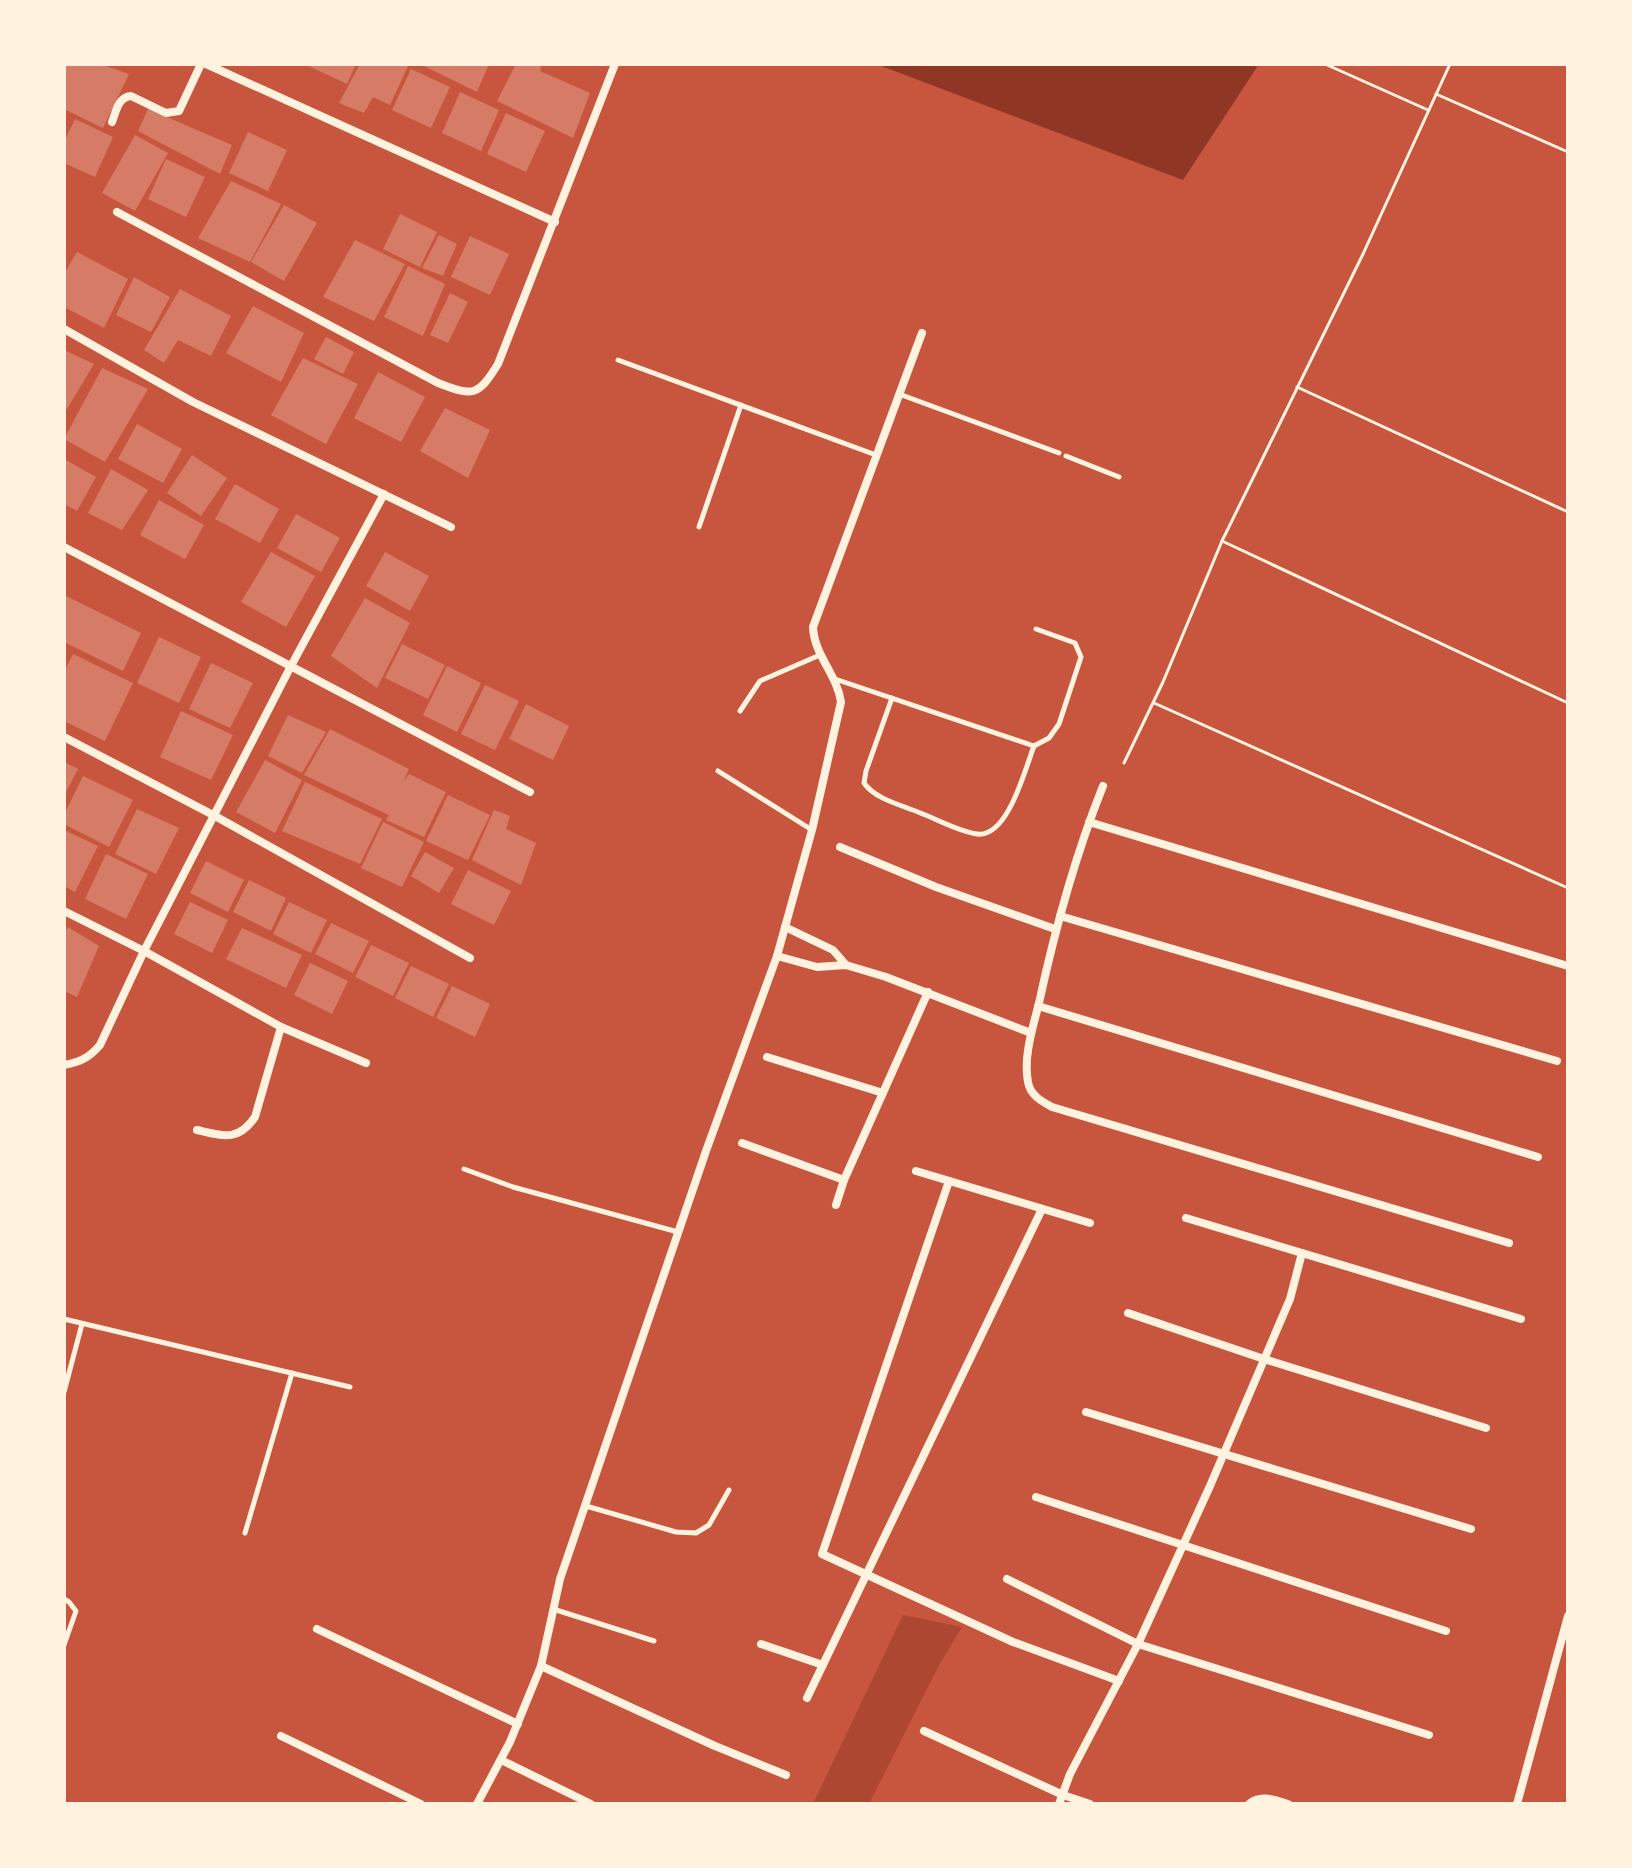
<svg xmlns="http://www.w3.org/2000/svg" width="1632" height="1868" viewBox="0 0 1632 1868" font-family="Overpass,sans-serif">
<style>
.green{fill:#ae4732}
.water{fill:#8f3625}
.building{fill:#d67c66}
.lines{fill:none;stroke-linecap:round;stroke-linejoin:round}
.path{stroke:#fff3e0;stroke-width:3}
.service{stroke:#fff3e0;stroke-width:5}
.minor{stroke:#fff3e0;stroke-width:8}
</style>
<rect width="100%" height="100%" fill="#c8553d"/>
<path class="green" d="M 903,1615 L 962,1627 L 939,1665 L 869,1804 L 813,1804 Z"/>
<path class="water" d="M 876,64 L 1259,64 L 1183,180 Z"/>
<g class="building">
<path d="M 64,64 L 100,64 L 129,74 L 103,128 L 64,109 Z"/>
<path d="M 304,64 L 356,64 L 347,84 Z"/>
<path d="M 360,64 L 409,64 L 390,105 L 373,97 L 364,113 L 339,103 Z"/>
<path d="M 420,64 L 489,64 L 477,92 Z"/>
<path d="M 516,64 L 542,64 L 540,71 L 590,93 L 573,138 L 497,101 Z"/>
<path d="M 411,69 L 450,87 L 431,128 L 392,110 Z"/>
<path d="M 460,92 L 499,110 L 481,151 L 442,133 Z"/>
<path d="M 148,109 L 232,145 L 220,174 L 138,131 Z"/>
<path d="M 506,113 L 545,131 L 526,172 L 487,154 Z"/>
<path d="M 75,119 L 113,137 L 95,177 L 64,163 L 64,142 Z"/>
<path d="M 248,132 L 287,150 L 268,191 L 229,173 Z"/>
<path d="M 135,135 L 168,153 L 135,211 L 102,193 Z"/>
<path d="M 166,159 L 205,177 L 186,217 L 148,199 Z"/>
<path d="M 231,181 L 281,204 L 250,262 L 198,238 Z"/>
<path d="M 284,205 L 317,223 L 284,281 L 251,262 Z"/>
<path d="M 400,214 L 437,232 L 420,267 L 383,249 Z"/>
<path d="M 439,235 L 457,244 L 443,276 L 422,268 Z"/>
<path d="M 470,236 L 509,254 L 490,295 L 451,277 Z"/>
<path d="M 355,240 L 405,264 L 374,321 L 323,297 Z"/>
<path d="M 77,252 L 128,279 L 104,328 L 64,307 L 64,274 Z"/>
<path d="M 408,266 L 445,284 L 423,336 L 384,317 Z"/>
<path d="M 134,277 L 170,297 L 151,332 L 116,315 Z"/>
<path d="M 180,289 L 231,316 L 211,356 L 178,340 L 164,363 L 144,350 Z"/>
<path d="M 450,293 L 468,302 L 448,343 L 430,335 Z"/>
<path d="M 253,306 L 304,333 L 281,382 L 226,353 Z"/>
<path d="M 326,337 L 354,352 L 343,374 L 314,359 Z"/>
<path d="M 64,350 L 94,364 L 64,414 Z"/>
<path d="M 303,358 L 358,384 L 326,444 L 271,415 Z"/>
<path d="M 102,368 L 148,389 L 105,462 L 64,439 Z"/>
<path d="M 378,372 L 425,397 L 401,442 L 354,418 Z"/>
<path d="M 445,408 L 490,430 L 468,478 L 420,451 Z"/>
<path d="M 137,424 L 182,449 L 163,483 L 118,459 Z"/>
<path d="M 192,455 L 227,478 L 201,516 L 167,493 Z"/>
<path d="M 64,459 L 96,477 L 77,511 L 64,504 Z"/>
<path d="M 111,469 L 148,490 L 122,530 L 88,513 Z"/>
<path d="M 235,484 L 279,509 L 260,543 L 215,519 Z"/>
<path d="M 159,500 L 204,525 L 185,559 L 140,535 Z"/>
<path d="M 296,514 L 340,538 L 321,572 L 277,548 Z"/>
<path d="M 271,552 L 315,576 L 286,627 L 241,602 Z"/>
<path d="M 385,552 L 429,576 L 410,611 L 366,586 Z"/>
<path d="M 64,595 L 141,633 L 123,671 L 64,642 Z"/>
<path d="M 365,598 L 410,623 L 377,688 L 331,656 Z"/>
<path d="M 159,637 L 201,657 L 179,703 L 137,683 Z"/>
<path d="M 402,644 L 445,665 L 428,699 L 385,678 Z"/>
<path d="M 73,654 L 133,683 L 105,741 L 64,721 L 64,672 Z"/>
<path d="M 211,663 L 253,683 L 230,728 L 189,709 Z"/>
<path d="M 447,666 L 481,683 L 457,732 L 423,715 Z"/>
<path d="M 485,685 L 519,701 L 495,750 L 461,734 Z"/>
<path d="M 526,704 L 569,726 L 553,760 L 509,739 Z"/>
<path d="M 181,711 L 233,735 L 211,780 L 160,757 Z"/>
<path d="M 288,715 L 326,732 L 302,773 L 268,756 Z"/>
<path d="M 330,729 L 409,769 L 403,782 L 409,774 L 446,792 L 424,837 L 386,820 L 389,815 L 304,775 Z"/>
<path d="M 265,760 L 302,780 L 275,833 L 236,812 Z"/>
<path d="M 64,762 L 78,769 L 64,796 Z"/>
<path d="M 83,776 L 133,800 L 109,847 L 64,824 L 64,815 Z"/>
<path d="M 305,782 L 382,819 L 360,864 L 282,831 Z"/>
<path d="M 448,795 L 490,815 L 468,860 L 426,841 Z"/>
<path d="M 137,809 L 179,828 L 156,874 L 115,854 Z"/>
<path d="M 494,810 L 510,816 L 506,829 L 536,843 L 521,885 L 472,860 Z"/>
<path d="M 383,822 L 424,842 L 402,887 L 361,868 Z"/>
<path d="M 64,830 L 98,846 L 75,892 L 64,886 Z"/>
<path d="M 425,852 L 454,868 L 439,893 L 411,876 Z"/>
<path d="M 106,854 L 148,874 L 126,919 L 85,899 Z"/>
<path d="M 206,861 L 244,880 L 228,912 L 190,893 Z"/>
<path d="M 468,870 L 511,891 L 494,925 L 451,904 Z"/>
<path d="M 249,880 L 286,898 L 271,931 L 233,912 Z"/>
<path d="M 190,902 L 228,920 L 212,953 L 174,934 Z"/>
<path d="M 289,902 L 327,920 L 311,953 L 273,934 Z"/>
<path d="M 331,923 L 369,941 L 353,973 L 315,954 Z"/>
<path d="M 68,927 L 99,946 L 77,997 L 64,991 L 64,935 Z"/>
<path d="M 242,928 L 302,955 L 286,988 L 226,959 Z"/>
<path d="M 371,945 L 409,963 L 393,996 L 355,977 Z"/>
<path d="M 310,963 L 348,981 L 332,1014 L 294,995 Z"/>
<path d="M 411,966 L 449,984 L 433,1017 L 395,998 Z"/>
<path d="M 452,986 L 490,1004 L 475,1037 L 436,1018 Z"/>
</g>
<g class="lines">
<g class="path">
<path d="M 1325,64 L 1428,110"/>
<path d="M 1436,94 L 1568,152"/>
<path d="M 1297,387 L 1568,512"/>
<path d="M 1222,541 L 1568,703"/>
<path d="M 1154,703 L 1568,888"/>
<path d="M 1124,763 L 1163,682 L 1222,541 L 1363,254 L 1450,64"/>
</g>
<g class="service">
<path d="M 618,360 L 876,455"/>
<path d="M 899,394 L 1059,453"/>
<path d="M 1066,456 L 1119,477"/>
<path d="M 699,527 L 741,405"/>
<path d="M 835,679 L 1034,746 L 1049,738 L 1059,724 L 1081,657 L 1075,643 L 1036,629"/>
<path d="M 892,698 L 866,771 L 864,783 C 875,799 901,805 918,812 C 937,819 957,831 977,834 C 1008,838 1025,769 1034,746"/>
<path d="M 740,711 L 760,681 L 820,655"/>
<path d="M 718,771 L 812,830"/>
<path d="M 464,1169 L 513,1187 L 678,1232"/>
<path d="M 64,1319 L 350,1387"/>
<path d="M 64,1392 L 82,1324"/>
<path d="M 586,1506 L 676,1532 L 696,1533 L 709,1525 L 729,1490"/>
<path d="M 245,1533 L 292,1373"/>
<path d="M 64,1599 L 69,1602 L 76,1611 L 64,1645"/>
<path d="M 553,1609 L 654,1641"/>
</g>
<g class="minor">
<path d="M 206,64 L 555,222"/>
<path d="M 112,122 C 116,112 118,97 131,96 L 166,113 L 179,111 L 201,64"/>
<path d="M 117,212 L 438,383 C 474,397 478,396 498,364 L 615,64"/>
<path d="M 64,329 L 193,402 L 451,527"/>
<path d="M 64,547 L 530,792"/>
<path d="M 64,737 L 215,816 L 470,958"/>
<path d="M 1103,786 C 1075,856 1055,929 1039,1003 C 1033,1027 1023,1057 1028,1082 C 1030,1095 1041,1101 1052,1107 L 1509,1243"/>
<path d="M 1089,822 L 1568,966"/>
<path d="M 840,847 L 936,887 L 1055,929"/>
<path d="M 64,911 L 144,951 L 281,1027 L 366,1063"/>
<path d="M 1060,916 L 1557,1061"/>
<path d="M 785,927 L 833,950 L 846,965"/>
<path d="M 777,956 L 817,967 L 846,965 L 886,977 L 1031,1033"/>
<path d="M 1038,1006 L 1538,1157"/>
<path d="M 767,1057 L 883,1093"/>
<path d="M 64,1065 C 80,1062 89,1058 100,1045 L 144,951 L 291,666 L 384,494"/>
<path d="M 197,1130 C 223,1136 238,1142 255,1117 L 281,1027"/>
<path d="M 742,1143 L 844,1180"/>
<path d="M 916,1171 L 1090,1223"/>
<path d="M 949,1181 L 822,1554 L 1013,1642 L 1119,1681"/>
<path d="M 836,1205 L 844,1180 L 928,992"/>
<path d="M 1186,1218 L 1521,1319"/>
<path d="M 1128,1313 L 1264,1359 L 1486,1428"/>
<path d="M 1086,1412 L 1471,1529"/>
<path d="M 1036,1497 L 1446,1631"/>
<path d="M 1007,1579 L 1138,1644 L 1429,1735"/>
<path d="M 317,1629 L 518,1724"/>
<path d="M 761,1644 L 823,1665"/>
<path d="M 541,1666 L 715,1746 L 786,1775"/>
<path d="M 807,1698 L 1042,1209"/>
<path d="M 924,1731 L 1063,1795 L 1090,1804"/>
<path d="M 281,1736 L 421,1804"/>
<path d="M 501,1760 L 591,1804"/>
<path d="M 477,1804 L 510,1742 L 541,1666 L 560,1579 L 706,1151 L 777,956 L 812,830 L 841,702 C 837,674 814,655 813,627 L 922,333"/>
<path d="M 1059,1804 L 1070,1774 L 1138,1644 L 1210,1486 L 1290,1299 L 1302,1253"/>
<path d="M 1249,1804 C 1261,1794 1274,1800 1288,1804"/>
<path d="M 1517,1804 L 1568,1616"/>
</g>
</g>
<rect width="1632" height="1868" fill="none" stroke="#fff3e0" stroke-width="132"/>
</svg>
